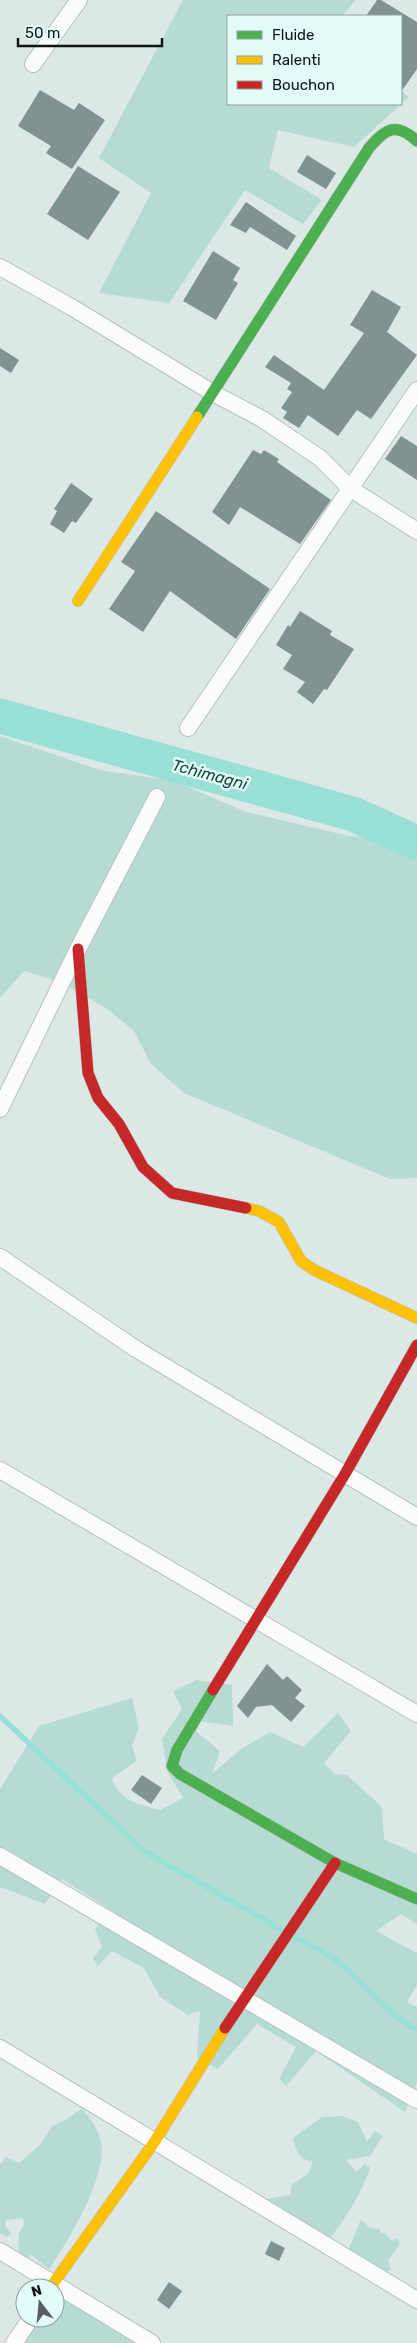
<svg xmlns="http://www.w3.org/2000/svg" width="417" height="2343" viewBox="0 0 417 2343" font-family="Rubik,sans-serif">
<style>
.green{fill:#b6dbd5}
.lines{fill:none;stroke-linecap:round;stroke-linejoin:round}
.stream{stroke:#98e0d6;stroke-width:5.5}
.river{stroke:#98e0d6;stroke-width:35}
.building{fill:#7f9492}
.street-casing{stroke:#b6c1bf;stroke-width:18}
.fast-casing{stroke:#b6c1bf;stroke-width:12}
.slow-casing{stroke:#b6c1bf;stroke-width:12}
.jam-casing{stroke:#b6c1bf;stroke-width:12}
.street{stroke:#fafcfb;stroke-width:16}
.fast{stroke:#4caf50;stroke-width:11}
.slow{stroke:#ffc107;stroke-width:11}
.jam{stroke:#c62828;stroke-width:11}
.labels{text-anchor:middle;stroke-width:5;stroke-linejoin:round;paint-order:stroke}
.water-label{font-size:16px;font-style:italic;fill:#194640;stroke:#e2fbf7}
</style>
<rect width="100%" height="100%" fill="#dbe8e6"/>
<g class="green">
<path d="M 183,0 L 356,0 L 342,16 L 228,16 L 228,104 L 401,104 L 401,91 L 409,97 L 354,147 L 278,130 L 269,168 L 322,200 L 303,224 L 245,190 L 169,303 L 99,293 L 151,193 L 99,158 Z"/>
<path d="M 0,736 L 100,770 L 174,781 L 246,812 L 349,836 L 417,839 L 417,1178 L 390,1179 L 184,1093 L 151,1064 L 134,1031 L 106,1008 L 60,982 L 24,971 L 0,998 Z"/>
<path d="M 196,1680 L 232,1685 L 233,1726 L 199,1721 L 197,1732 L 220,1751 L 212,1774 L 241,1749 L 270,1732 L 303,1747 L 338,1713 L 351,1731 L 324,1763 L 335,1774 L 347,1775 L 382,1807 L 384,1839 L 417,1854 L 417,1924 L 401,1914 L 376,1931 L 417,1953 L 417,1985 L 407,2002 L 417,2007 L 417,2082 L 405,2112 L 316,2051 L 286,2086 L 279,2079 L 296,2047 L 257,2024 L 218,2069 L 197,2058 L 200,2011 L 188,2015 L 160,1997 L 144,1968 L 112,1951 L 98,1966 L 93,1958 L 102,1947 L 95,1929 L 111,1910 L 62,1879 L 45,1904 L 0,1887 L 0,1789 L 39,1726 L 132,1698 L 139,1728 L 132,1746 L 137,1761 L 112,1778 C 119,1802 139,1804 160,1810 L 183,1798 L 167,1771 L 162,1739 L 182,1709 L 173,1691 Z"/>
<path d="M 82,2109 C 91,2119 98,2128 101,2142 C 108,2175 68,2242 49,2269 L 30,2254 L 27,2263 L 18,2257 L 19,2233 L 24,2225 L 23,2218 L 6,2220 L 5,2225 L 11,2234 L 7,2237 L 0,2233 L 0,2165 L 6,2157 L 19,2163 L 39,2146 L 53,2125 C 64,2123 72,2114 82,2109 Z"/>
<path d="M 342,2116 L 358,2122 L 367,2142 L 375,2131 L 383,2136 L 370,2156 L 346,2160 L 357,2172 L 365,2163 L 370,2168 C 362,2193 339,2231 320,2248 L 268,2221 L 267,2199 L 290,2195 L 292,2184 L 308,2174 L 313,2162 C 299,2159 296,2152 293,2138 L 322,2117 Z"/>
<path d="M 361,2219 L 370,2228 L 380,2229 L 380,2233 L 386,2234 L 391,2241 L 398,2238 L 399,2245 L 388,2261 L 391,2269 L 385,2275 L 358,2261 L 349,2248 Z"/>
<path d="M 55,2292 L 143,2343 L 19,2343 L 35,2318 L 55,2318 Z"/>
</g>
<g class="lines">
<g class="stream">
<path d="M 0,1716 L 144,1851 L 284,1931"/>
<path d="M 292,1935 L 338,1961 L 394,2015 L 417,2030"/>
</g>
<path class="river" d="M 0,716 L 353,814 L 417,843"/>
</g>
<g class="building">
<path d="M 377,0 L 381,0 L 417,22 L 417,69 L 401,92 L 401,16 L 366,16 Z"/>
<path d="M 40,90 L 74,110 L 79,103 L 105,120 L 72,169 L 46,153 L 51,146 L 18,126 Z"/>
<path d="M 307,155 L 336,173 L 326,189 L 297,172 Z"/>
<path d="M 78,166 L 120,192 L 88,240 L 47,214 Z"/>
<path d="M 246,202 L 296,236 L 287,250 L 250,227 L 246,233 L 230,225 Z"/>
<path d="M 213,251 L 240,268 L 233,280 L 238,283 L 216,320 L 183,301 Z"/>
<path d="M 372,290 L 401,307 L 387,332 L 417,355 L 371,419 L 357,410 L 338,436 L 308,415 L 299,428 L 283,418 L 287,412 L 281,408 L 292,392 L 287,389 L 291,383 L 265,367 L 274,355 L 324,390 L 364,333 L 350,325 Z"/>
<path d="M 0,348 L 19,360 L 11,373 L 0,366 Z"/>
<path d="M 401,436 L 417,446 L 417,480 L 385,459 Z"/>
<path d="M 253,450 L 261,454 L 264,450 L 279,459 L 277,462 L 331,500 L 300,544 L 240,507 L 229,525 L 212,512 Z"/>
<path d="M 71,483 L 93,499 L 76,523 L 72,521 L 64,533 L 50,524 L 57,511 L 54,509 Z"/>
<path d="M 156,511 L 270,589 L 236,639 L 170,591 L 143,632 L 109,609 L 135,571 L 121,562 Z"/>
<path d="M 300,611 L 332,631 L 330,635 L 354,649 L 327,690 L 324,689 L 313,704 L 297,692 L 305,682 L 283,669 L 292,655 L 276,645 L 288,625 L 290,627 Z"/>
<path d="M 267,1664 L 283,1680 L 287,1676 L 302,1690 L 295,1698 L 305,1706 L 291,1722 L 272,1705 L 256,1707 L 248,1718 L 237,1706 Z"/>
<path d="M 142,1775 L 162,1788 L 151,1804 L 131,1790 Z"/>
<path d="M 271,2241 L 285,2248 L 279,2261 L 265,2254 Z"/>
<path d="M 169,2282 L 182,2291 L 169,2309 L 157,2300 Z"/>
</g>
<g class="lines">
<g class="street-casing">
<g id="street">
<path d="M 33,64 L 79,0"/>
<path d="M 0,267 L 73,308 L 213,393 L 262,419 L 320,458 L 351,489 L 417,531"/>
<path d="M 188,728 L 417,390"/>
<path d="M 0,1109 L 78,949 L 157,797"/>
<path d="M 0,1257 L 136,1349 L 417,1517"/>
<path d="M 0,1470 L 417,1714"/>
<path d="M 0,1856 L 417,2100"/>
<path d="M 0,2048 L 417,2300"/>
<path d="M 0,2251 L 152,2343"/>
<path d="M 14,2343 L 31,2318"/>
</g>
</g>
<g class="fast-casing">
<g id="fast">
<path d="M 197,417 L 369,148 C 386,128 396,122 417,141"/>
<path d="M 213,1690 L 177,1750 L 172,1766 L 180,1774 L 335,1863 L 417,1899"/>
</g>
</g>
<g class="slow-casing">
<g id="slow">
<path d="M 78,601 L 197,417"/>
<path d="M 246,1208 L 259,1211 L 279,1222 L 301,1261 L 314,1270 L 417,1318"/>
<path d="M 50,2288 L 155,2141 L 225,2028"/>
</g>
</g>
<g class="jam-casing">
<g id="jam">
<path d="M 78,949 L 88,1073 L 98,1098 L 119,1124 L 143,1167 L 172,1193 L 246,1208"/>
<path d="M 213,1690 L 345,1474 L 417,1345"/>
<path d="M 225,2028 L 335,1863"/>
</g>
</g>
<use href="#street" class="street"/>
<use href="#fast" class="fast"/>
<use href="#slow" class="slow"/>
<use href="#jam" class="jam"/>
</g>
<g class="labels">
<g class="water-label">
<text transform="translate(210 774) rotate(15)" y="6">Tchimagni</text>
</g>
</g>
<rect x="227" y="15" width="175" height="90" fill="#e2fbf7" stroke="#8d9f9c"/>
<rect x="237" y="31" width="25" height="8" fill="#4caf50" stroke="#8d9f9c"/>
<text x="272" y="40" font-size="15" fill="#0d1614">Fluide</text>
<rect x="237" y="56" width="25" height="8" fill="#ffc107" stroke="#8d9f9c"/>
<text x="272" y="65" font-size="15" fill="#0d1614">Ralenti</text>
<rect x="237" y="81" width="25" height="8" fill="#c62828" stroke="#8d9f9c"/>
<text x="272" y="90" font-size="15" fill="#0d1614">Bouchon</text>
<g transform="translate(40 2303) rotate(344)"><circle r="24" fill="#e2fbf7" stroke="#8d9f9c"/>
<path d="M0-4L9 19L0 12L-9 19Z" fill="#55605e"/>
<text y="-8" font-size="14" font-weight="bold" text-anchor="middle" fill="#0d1614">N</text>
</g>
<path d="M18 38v8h144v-8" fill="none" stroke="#0d1614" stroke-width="2.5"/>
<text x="25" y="38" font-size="15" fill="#0d1614" stroke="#e2fbf7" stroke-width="4" paint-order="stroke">50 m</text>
</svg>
